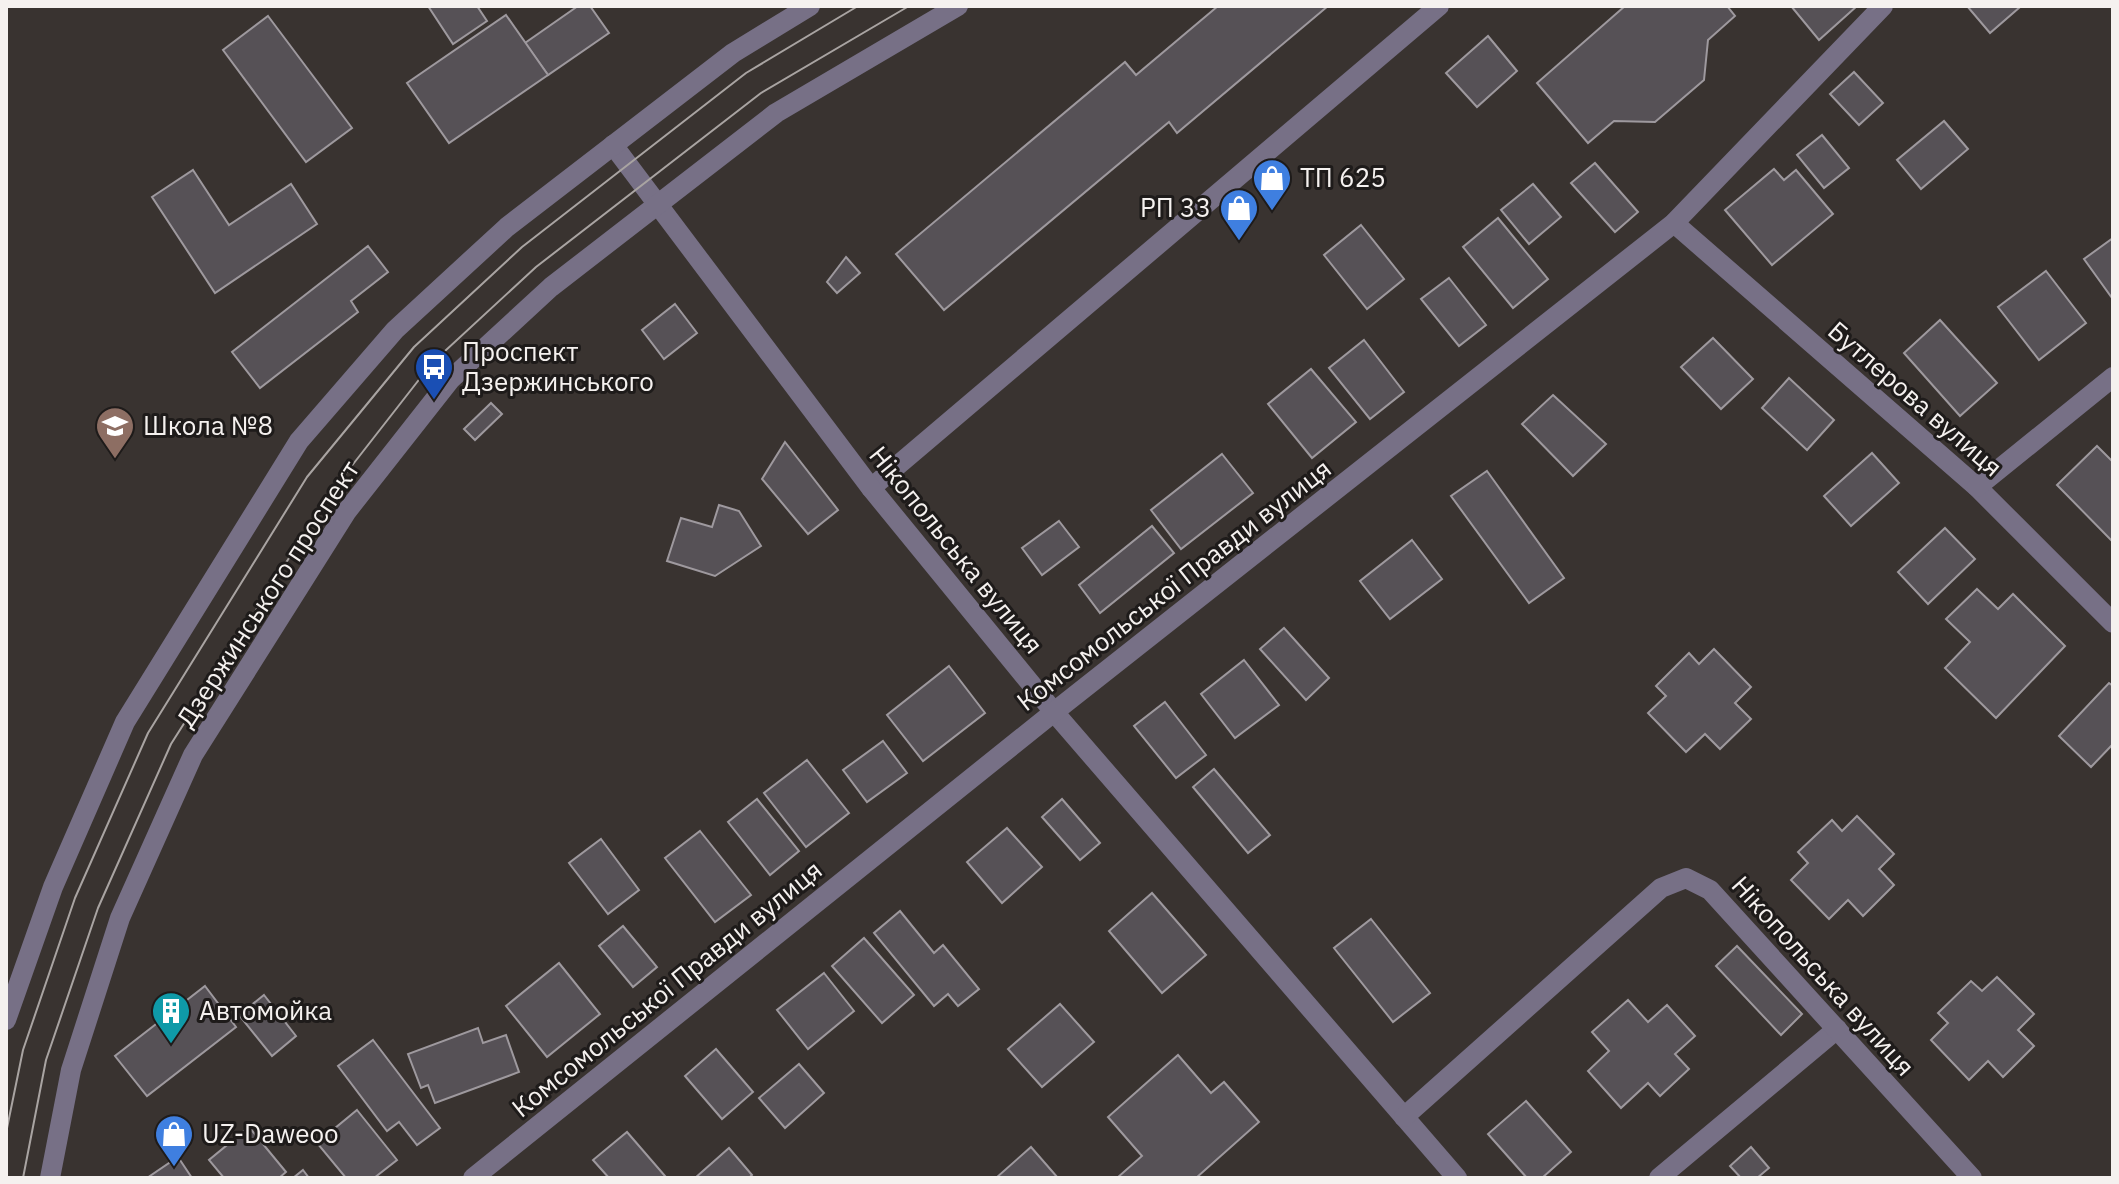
<svg xmlns="http://www.w3.org/2000/svg" width="2119" height="1184" viewBox="0 0 2119 1184" font-family="'IBM Plex Sans',sans-serif">
<style>
.building{fill:#565156;stroke:#9e999e;stroke-width:2}
.lines{fill:none;stroke-linecap:round;stroke-linejoin:round}
.service{stroke:#777086;stroke-width:20}
.minor{stroke:#777086;stroke-width:20}
.tertiary{stroke:#777086;stroke-width:20}
.tram{stroke:#a9a4a2;stroke-width:2}
.labels{text-anchor:middle;stroke-width:6;stroke-linejoin:round;paint-order:stroke}
.poi-label{font-size:26px;fill:#f5f1ef;stroke:#1e1b1a;text-anchor:start}
.street-label{font-size:26px;fill:#f5f1ef;stroke:#1e1b1a}
</style>
<rect width="100%" height="100%" fill="#393330"/>
<g class="building">
<path d="M 428,6 L 477,6 L 487,21 L 453,44 Z"/>
<path d="M 578,6 L 590,6 L 609,33 L 548,75 L 525,43 Z"/>
<path d="M 1218,6 L 1328,6 L 1177,133 L 1169,122 L 944,310 L 896,254 L 1125,62 L 1136,75 Z"/>
<path d="M 1625,6 L 1727,6 L 1735,16 L 1708,40 L 1704,80 L 1655,122 L 1614,121 L 1588,143 L 1537,83 Z"/>
<path d="M 1791,6 L 1857,6 L 1819,40 Z"/>
<path d="M 1967,6 L 2020,6 L 2020,7 L 1990,33 Z"/>
<path d="M 506,15 L 548,75 L 449,143 L 407,83 Z"/>
<path d="M 268,16 L 352,128 L 306,162 L 223,50 Z"/>
<path d="M 1488,36 L 1517,71 L 1477,107 L 1446,73 Z"/>
<path d="M 1854,72 L 1883,103 L 1859,125 L 1830,94 Z"/>
<path d="M 1944,121 L 1968,149 L 1921,189 L 1897,160 Z"/>
<path d="M 1822,135 L 1849,168 L 1824,188 L 1797,155 Z"/>
<path d="M 1595,163 L 1638,212 L 1615,232 L 1571,183 Z"/>
<path d="M 1774,169 L 1784,180 L 1796,170 L 1833,214 L 1772,265 L 1725,210 Z"/>
<path d="M 193,170 L 229,225 L 291,184 L 317,224 L 215,293 L 152,197 Z"/>
<path d="M 1533,184 L 1561,217 L 1529,244 L 1501,210 Z"/>
<path d="M 1498,218 L 1548,279 L 1513,308 L 1463,247 Z"/>
<path d="M 1361,225 L 1404,279 L 1367,309 L 1324,255 Z"/>
<path d="M 2113,238 L 2113,298 L 2112,298 L 2084,259 Z"/>
<path d="M 368,246 L 388,272 L 351,301 L 358,312 L 260,388 L 232,352 Z"/>
<path d="M 846,257 L 860,273 L 837,293 L 827,282 Z"/>
<path d="M 2046,271 L 2086,323 L 2039,360 L 1998,307 Z"/>
<path d="M 1449,278 L 1486,325 L 1459,346 L 1421,299 Z"/>
<path d="M 675,304 L 697,333 L 664,359 L 642,330 Z"/>
<path d="M 1940,320 L 1997,383 L 1960,416 L 1904,353 Z"/>
<path d="M 1713,338 L 1753,379 L 1721,409 L 1681,367 Z"/>
<path d="M 1364,340 L 1404,392 L 1370,419 L 1329,368 Z"/>
<path d="M 1311,369 L 1356,422 L 1312,458 L 1268,404 Z"/>
<path d="M 1789,378 L 1834,420 L 1807,450 L 1762,408 Z"/>
<path d="M 1553,395 L 1606,444 L 1573,476 L 1522,424 Z"/>
<path d="M 491,403 L 502,414 L 475,440 L 464,429 Z"/>
<path d="M 785,442 L 838,510 L 808,534 L 762,479 Z"/>
<path d="M 2097,446 L 2113,462 L 2113,542 L 2057,485 Z"/>
<path d="M 1872,453 L 1899,483 L 1851,526 L 1824,496 Z"/>
<path d="M 1222,454 L 1253,493 L 1181,549 L 1151,510 Z"/>
<path d="M 1487,471 L 1564,578 L 1529,603 L 1451,496 Z"/>
<path d="M 719,505 L 739,511 L 761,546 L 715,576 L 667,561 L 681,518 L 712,527 Z"/>
<path d="M 1059,521 L 1079,547 L 1042,575 L 1022,548 Z"/>
<path d="M 1152,526 L 1174,553 L 1100,613 L 1079,585 Z"/>
<path d="M 1945,528 L 1975,559 L 1928,604 L 1898,572 Z"/>
<path d="M 1412,540 L 1442,579 L 1390,619 L 1360,581 Z"/>
<path d="M 1977,589 L 1998,609 L 2013,594 L 2065,646 L 1996,718 L 1945,668 L 1970,642 L 1946,619 Z"/>
<path d="M 1284,628 L 1329,678 L 1306,700 L 1260,649 Z"/>
<path d="M 1714,649 L 1751,687 L 1735,703 L 1751,719 L 1720,749 L 1705,734 L 1686,752 L 1648,713 L 1666,696 L 1656,686 L 1689,653 L 1699,664 Z"/>
<path d="M 1244,660 L 1279,705 L 1235,738 L 1201,694 Z"/>
<path d="M 949,666 L 985,713 L 923,761 L 887,715 Z"/>
<path d="M 2109,683 L 2113,686 L 2113,744 L 2091,767 L 2059,736 Z"/>
<path d="M 1165,702 L 1206,755 L 1176,778 L 1134,726 Z"/>
<path d="M 883,741 L 907,773 L 867,802 L 843,770 Z"/>
<path d="M 807,760 L 849,813 L 806,847 L 764,793 Z"/>
<path d="M 1214,769 L 1270,835 L 1248,853 L 1193,787 Z"/>
<path d="M 757,799 L 799,851 L 770,875 L 728,822 Z"/>
<path d="M 1062,799 L 1100,843 L 1080,860 L 1042,817 Z"/>
<path d="M 1857,816 L 1894,854 L 1879,869 L 1894,885 L 1863,916 L 1848,900 L 1829,919 L 1791,880 L 1808,863 L 1798,852 L 1832,820 L 1842,831 Z"/>
<path d="M 1007,828 L 1042,867 L 1002,903 L 967,862 Z"/>
<path d="M 700,831 L 751,895 L 715,922 L 665,858 Z"/>
<path d="M 601,839 L 639,890 L 608,914 L 569,863 Z"/>
<path d="M 1152,893 L 1206,955 L 1162,993 L 1109,931 Z"/>
<path d="M 900,911 L 934,953 L 943,945 L 979,989 L 958,1006 L 948,994 L 934,1006 L 874,933 Z"/>
<path d="M 1371,919 L 1430,993 L 1393,1022 L 1334,948 Z"/>
<path d="M 623,926 L 657,967 L 633,987 L 599,946 Z"/>
<path d="M 864,938 L 914,995 L 882,1023 L 832,966 Z"/>
<path d="M 1737,946 L 1802,1014 L 1781,1035 L 1716,966 Z"/>
<path d="M 559,963 L 600,1014 L 547,1057 L 506,1006 Z"/>
<path d="M 824,973 L 854,1011 L 808,1049 L 777,1010 Z"/>
<path d="M 1997,977 L 2034,1014 L 2018,1030 L 2034,1046 L 2003,1077 L 1988,1061 L 1969,1080 L 1931,1040 L 1948,1023 L 1938,1013 L 1971,981 L 1982,991 Z"/>
<path d="M 205,986 L 236,1027 L 147,1096 L 115,1056 Z"/>
<path d="M 264,995 L 296,1036 L 272,1056 L 239,1015 Z"/>
<path d="M 1628,1000 L 1648,1022 L 1667,1005 L 1695,1036 L 1675,1054 L 1689,1069 L 1660,1096 L 1648,1083 L 1621,1108 L 1588,1071 L 1609,1051 L 1592,1032 Z"/>
<path d="M 1060,1004 L 1094,1042 L 1042,1087 L 1008,1049 Z"/>
<path d="M 478,1028 L 483,1043 L 506,1035 L 519,1072 L 435,1103 L 428,1085 L 421,1088 L 408,1054 Z"/>
<path d="M 373,1040 L 440,1128 L 417,1145 L 399,1122 L 387,1131 L 338,1066 Z"/>
<path d="M 716,1049 L 753,1092 L 722,1119 L 685,1076 Z"/>
<path d="M 1178,1055 L 1211,1093 L 1224,1082 L 1259,1122 L 1196,1178 L 1117,1178 L 1142,1156 L 1108,1117 Z"/>
<path d="M 799,1064 L 824,1093 L 785,1128 L 759,1098 Z"/>
<path d="M 1526,1101 L 1571,1152 L 1542,1178 L 1527,1178 L 1488,1134 Z"/>
<path d="M 357,1110 L 397,1160 L 374,1178 L 346,1178 L 317,1143 Z"/>
<path d="M 249,1127 L 286,1172 L 279,1178 L 224,1178 L 209,1160 Z"/>
<path d="M 627,1132 L 665,1176 L 663,1178 L 609,1178 L 593,1160 Z"/>
<path d="M 1031,1147 L 1058,1178 L 996,1178 Z"/>
<path d="M 1751,1147 L 1769,1168 L 1757,1178 L 1741,1178 L 1730,1166 Z"/>
<path d="M 729,1148 L 752,1175 L 749,1178 L 695,1178 Z"/>
<path d="M 178,1157 L 192,1178 L 147,1178 Z"/>
<path d="M 303,1170 L 309,1178 L 293,1178 Z"/>
</g>
<g class="lines">
<g class="service">
<path d="M 871,488 L 1439,6"/>
<path d="M 1659,1178 L 1837,1029"/>
</g>
<g class="minor">
<path d="M 613,145 L 871,488 L 1054,712 L 1457,1178"/>
<path d="M 1674,223 L 1977,487 L 2113,623"/>
<path d="M 1977,487 L 2113,377"/>
<path d="M 1404,1117 L 1661,888 L 1686,878 L 1710,890 L 1972,1178"/>
<path d="M 473,1178 L 1054,712 L 1674,223 L 1883,6"/>
</g>
<g class="tertiary">
<path d="M 6,1020 L 53,887 L 125,722 L 299,441 L 395,330 L 507,227 L 733,53 L 810,6"/>
<path d="M 50,1178 L 71,1070 L 120,918 L 193,755 L 347,511 L 450,380 L 551,287 L 776,113 L 958,6"/>
</g>
<g class="tram">
<path d="M 6,1133 L 23,1050 L 75,898 L 148,733 L 307,477 L 414,347 L 522,247 L 746,73 L 858,6"/>
<path d="M 23,1178 L 46,1060 L 98,908 L 171,744 L 329,495 L 432,363 L 536,267 L 761,93 L 909,6"/>
</g>
</g>
<defs>
<g id="shop-pin" transform="scale(2)"><path d="M0 17L-7.5 6A9.5 9.5 0 1 1 7.5 6Z" fill="#3f7fe0" stroke="#1e1b1a"/><path d="M-5-2.5h2.3a2.7 3.5 0 0 1 5.4 0H5L5.5 6h-11ZM-1.5-2.5h3a1.5 2.3 0 0 0-3 0Z" fill="#fff"/></g>
<g id="bus-pin" transform="scale(2)"><path d="M0 17L-7.5 6A9.5 9.5 0 1 1 7.5 6Z" fill="#1a4fb4" stroke="#1e1b1a"/><path d="M-5-6H5V4H4V6H2V4H-2V6H-4V4H-5ZM-3.5-4V0h7V-4ZM-3.5 1.2v1.5H-2V1.2ZM2 1.2v1.5H3.5V1.2Z" fill="#fff"/></g>
<g id="school-pin" transform="scale(2)"><path d="M0 17L-7.5 6A9.5 9.5 0 1 1 7.5 6Z" fill="#8d6e63" stroke="#1e1b1a"/><path d="M0-5L7-2L0 1L-7-2ZM-4 1L0 2.5L4 1V4Q0 6-4 4Z" fill="#fff"/></g>
<g id="building-pin" transform="scale(2)"><path d="M0 17L-7.5 6A9.5 9.5 0 1 1 7.5 6Z" fill="#0f9aa8" stroke="#1e1b1a"/><path d="M-4-6H4V6H1V3H-1V6H-4ZM-2.5-4.3h1.7v1.8h-1.7ZM.8-4.3h1.7v1.8H.8ZM-2.5-1h1.7V.8h-1.7ZM.8-1h1.7V.8H.8Z" fill="#fff"/></g>
</defs>
<g fill-rule="evenodd">
<use href="#shop-pin" x="1272" y="178"/>
<use href="#shop-pin" x="1239" y="208"/>
<use href="#bus-pin" x="434" y="367"/>
<use href="#school-pin" x="115" y="426"/>
<use href="#building-pin" x="171" y="1011"/>
<use href="#shop-pin" x="174" y="1134"/>
</g>
<g class="labels">
<g class="poi-label">
<text x="1300" y="187">ТП 625</text>
<text x="1211" y="217" text-anchor="end">РП 33</text>
<text x="462" y="361">Проспект<tspan x="462" dy="30">Дзержинського</tspan></text>
<text x="143" y="435">Школа №8</text>
<text x="199" y="1020">Автомойка</text>
<text x="202" y="1143">UZ-Daweoo</text>
</g>
<g class="street-label">
<text transform="translate(1915 399) rotate(41)" y="9">Бутлерова вулиця</text>
<text transform="translate(956 550) rotate(51)" y="9">Нікопольська вулиця</text>
<text transform="translate(1174 585) rotate(-38)" y="9">Комсомольської Правди вулиця</text>
<text transform="translate(268 594) rotate(-57)" y="9">Дзержинського проспект</text>
<text transform="translate(1823 976) rotate(48)" y="9">Нікопольська вулиця</text>
<text transform="translate(667 989) rotate(-39)" y="9">Комсомольської Правди вулиця</text>
</g>
</g>
<rect width="2119" height="1184" fill="none" stroke="#f5f1ef" stroke-width="16"/>
</svg>
